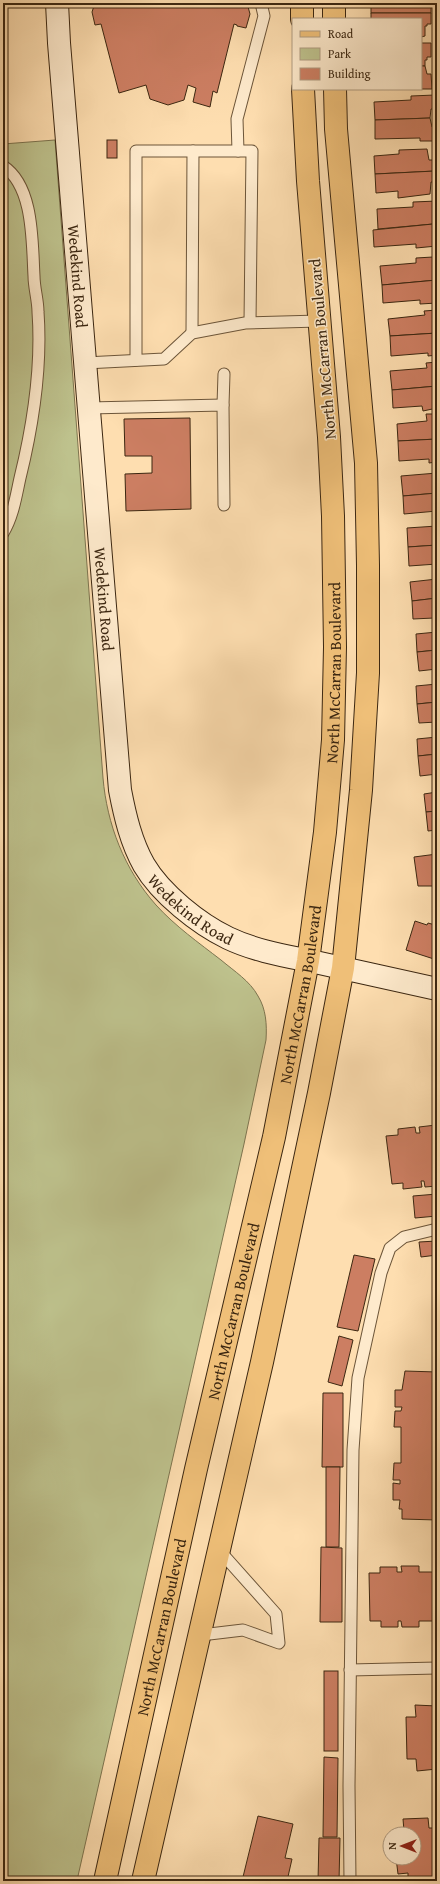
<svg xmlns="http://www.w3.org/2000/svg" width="440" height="1884" viewBox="0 0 440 1884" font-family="'Gentium Book Plus',serif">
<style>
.green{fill:#bec28d;stroke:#7d744f}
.building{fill:#cc7e62;stroke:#3c2711}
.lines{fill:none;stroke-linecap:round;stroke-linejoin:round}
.lane-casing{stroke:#6c5539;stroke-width:13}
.secondary-casing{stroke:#3c2711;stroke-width:24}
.primary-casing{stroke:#3c2711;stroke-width:24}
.lane{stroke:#feeacc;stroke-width:11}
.secondary{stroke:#feeacc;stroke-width:22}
.primary{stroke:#efbf78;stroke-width:22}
.labels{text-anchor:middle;stroke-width:3;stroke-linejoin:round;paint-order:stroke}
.street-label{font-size:16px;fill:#3c2711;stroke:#feeacc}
</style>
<rect width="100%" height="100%" fill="#fedeb0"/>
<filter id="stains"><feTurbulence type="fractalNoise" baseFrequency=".005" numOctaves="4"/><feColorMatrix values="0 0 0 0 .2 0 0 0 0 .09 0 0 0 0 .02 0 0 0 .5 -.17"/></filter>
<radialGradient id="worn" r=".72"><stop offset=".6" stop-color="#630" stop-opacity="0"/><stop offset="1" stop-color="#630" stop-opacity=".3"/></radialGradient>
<path class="green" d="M 55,140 L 103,778 C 107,824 124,869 156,905 C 175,926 199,943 221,960 C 234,971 250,981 258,996 C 266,1009 267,1024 266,1040 L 244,1144 L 78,1876 L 77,1881 L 3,1881 L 3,144 Z"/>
<g class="building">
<path d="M 95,3 L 247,3 L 250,14 L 246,28 L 237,26 L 237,25 L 234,24 L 217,93 L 213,91 L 210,107 L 193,102 L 196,88 L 188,85 L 184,100 L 168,105 L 150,99 L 146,85 L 119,93 L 101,24 L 95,25 L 92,12 Z"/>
<rect x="371" y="3" width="60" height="10"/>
<path d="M 371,13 L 431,13 L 431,24 L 427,24 L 427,26 L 425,26 L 425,36 L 421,37 L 421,19 L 371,19 Z"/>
<path d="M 421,43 L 431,43 L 431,57 L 427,57 L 427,60 L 425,60 L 425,66 L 421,66 Z"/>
<path d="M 421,66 L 425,66 L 427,74 L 431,74 L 432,89 L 421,89 Z"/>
<path d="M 435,95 L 436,109 L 431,109 L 430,118 L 375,120 L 374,102 L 411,100 L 411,96 Z"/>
<path d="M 430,118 L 432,127 L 436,127 L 437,141 L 420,141 L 420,138 L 375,139 L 375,120 Z"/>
<rect x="107" y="140" width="10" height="18"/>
<path d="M 427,149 L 429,160 L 435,160 L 435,171 L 375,174 L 374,156 L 399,154 L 399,150 Z"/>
<path d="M 435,171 L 436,182 L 431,182 L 430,194 L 398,198 L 398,191 L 376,193 L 375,174 Z"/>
<path d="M 437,201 L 437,215 L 434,215 L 433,224 L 378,229 L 377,209 L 413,207 L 413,202 Z"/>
<path d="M 433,224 L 433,229 L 434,229 L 435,232 L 437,232 L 437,246 L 416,248 L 416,244 L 374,247 L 373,230 Z"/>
<path d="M 433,257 L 434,266 L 436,266 L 437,268 L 437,280 L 382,285 L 380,266 L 416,263 L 416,258 Z"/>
<path d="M 437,280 L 437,303 L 420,304 L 420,300 L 383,303 L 382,285 Z"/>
<path d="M 437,310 L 437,333 L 390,336 L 388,319 L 425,315 L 424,311 Z"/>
<path d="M 437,333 L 437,355 L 428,356 L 428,353 L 391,356 L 390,336 Z"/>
<path d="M 437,362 L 437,386 L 392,390 L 390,371 L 427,368 L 426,363 Z"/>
<path d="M 437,386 L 437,408 L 423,411 L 422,406 L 393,408 L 392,390 Z"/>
<path d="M 426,414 L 433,414 L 434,416 L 437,416 L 437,439 L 398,441 L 397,424 L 427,421 Z"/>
<path d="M 190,418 L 191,509 L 126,511 L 125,474 L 152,473 L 152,456 L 125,456 L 124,419 Z"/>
<path d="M 437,439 L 436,462 L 429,463 L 429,459 L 399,461 L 398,441 Z"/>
<path d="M 437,473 L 437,493 L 403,496 L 401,476 Z"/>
<path d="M 437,493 L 437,511 L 404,514 L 403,496 Z"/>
<path d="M 437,526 L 437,545 L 408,547 L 407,528 Z"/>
<path d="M 437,545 L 437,564 L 409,566 L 408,547 Z"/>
<path d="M 437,579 L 437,598 L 412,601 L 410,582 Z"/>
<path d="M 437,598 L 437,624 L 435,624 L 434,618 L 413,619 L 412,601 Z"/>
<path d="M 437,632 L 437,650 L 417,652 L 416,634 Z"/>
<path d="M 437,650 L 437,669 L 419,671 L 417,652 Z"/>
<path d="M 437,684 L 437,702 L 417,704 L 416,686 Z"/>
<path d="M 437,702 L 437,722 L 419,723 L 417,704 Z"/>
<path d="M 437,737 L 437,754 L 418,756 L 417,739 Z"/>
<path d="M 437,754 L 437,774 L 420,776 L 418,756 Z"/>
<path d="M 437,792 L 437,811 L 426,812 L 424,794 Z"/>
<path d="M 437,811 L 437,830 L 428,831 L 426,812 Z"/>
<path d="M 437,854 L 437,886 L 418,886 L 414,857 Z"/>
<path d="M 415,921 L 427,925 L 428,923 L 435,925 L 435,927 L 437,928 L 437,960 L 406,950 Z"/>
<path d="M 436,1125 L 437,1186 L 425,1187 L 424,1181 L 421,1181 L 422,1187 L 403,1189 L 403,1183 L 392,1184 L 386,1136 L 398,1135 L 398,1129 L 415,1127 L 416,1133 L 420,1133 L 419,1127 Z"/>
<path d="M 437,1194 L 437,1216 L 415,1218 L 413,1196 Z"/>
<path d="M 437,1241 L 437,1255 L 421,1257 L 419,1242 Z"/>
<path d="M 354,1255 L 375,1259 L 358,1331 L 337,1327 Z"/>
<path d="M 433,1274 L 437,1274 L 437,1313 Z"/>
<path d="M 339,1336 L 353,1340 L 342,1386 L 328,1382 Z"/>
<path d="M 405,1371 L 437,1372 L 437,1520 L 402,1519 L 402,1509 L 399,1509 L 400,1500 L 393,1500 L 393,1483 L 400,1484 L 400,1480 L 393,1480 L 394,1463 L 401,1463 L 401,1427 L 394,1427 L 395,1411 L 401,1411 L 402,1407 L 395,1407 L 395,1390 L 402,1390 Z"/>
<path d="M 323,1393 L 343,1393 L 343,1467 L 322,1467 Z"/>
<path d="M 326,1467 L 340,1467 L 339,1547 L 326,1547 Z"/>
<path d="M 321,1547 L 342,1548 L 342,1622 L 320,1622 Z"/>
<path d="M 401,1566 L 419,1566 L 419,1572 L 437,1572 L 437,1621 L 419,1621 L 419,1627 L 402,1627 L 401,1621 L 398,1621 L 398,1627 L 381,1627 L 381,1621 L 370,1621 L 369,1573 L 380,1573 L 380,1567 L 397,1567 L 397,1572 L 402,1572 Z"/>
<rect x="324" y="1671" width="14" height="80"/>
<path d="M 415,1705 L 437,1706 L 437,1769 L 417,1771 L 416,1759 L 407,1759 L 406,1717 L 416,1717 Z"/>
<path d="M 324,1757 L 338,1758 L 337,1837 L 323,1837 Z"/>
<path d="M 258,1816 L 293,1824 L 285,1858 L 292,1859 L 287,1881 L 242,1881 Z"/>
<path d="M 437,1817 L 437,1870 L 434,1871 L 435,1881 L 408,1881 L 408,1873 L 398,1874 L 396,1858 L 414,1858 L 414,1834 L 394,1834 L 394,1832 L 404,1831 L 403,1819 L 428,1818 L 429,1828 L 434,1828 L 433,1818 Z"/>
<path d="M 319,1838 L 340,1838 L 339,1881 L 318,1881 Z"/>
</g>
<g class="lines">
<g class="lane-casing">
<g id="lane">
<path d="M 238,151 L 237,119 L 264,16 L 261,3"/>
<path d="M 3,166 C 34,186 32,242 34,276 C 34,288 38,300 38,312 C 42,367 33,425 20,478 C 16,496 13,517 3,533"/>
<path d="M 192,333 L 193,151"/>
<path d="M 136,360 L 136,151 L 252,151 L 250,322"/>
<path d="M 85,363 L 164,359 L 192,333 L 245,323 L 319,321"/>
<path d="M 223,405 L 224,374"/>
<path d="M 89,408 L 223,405 L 224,505"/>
<path d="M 201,1635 L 243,1630 L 279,1643 L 276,1614 L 219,1550"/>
<path d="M 350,1670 L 437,1668"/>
<path d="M 350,1881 L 349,1786 L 353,1450 L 358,1378 L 381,1273 L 390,1248 L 404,1237 L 437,1229"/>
</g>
</g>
<g class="secondary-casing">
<g id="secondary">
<path id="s1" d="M 57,3 L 59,43 L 120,790 C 125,816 131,842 144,865 C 161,894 199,924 228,938 C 255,951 286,956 315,962 C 356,971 396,980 437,989"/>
</g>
</g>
<g class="primary-casing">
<g id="primary">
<path d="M 302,3 L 302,19"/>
<path d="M 334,3 L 334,19"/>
<path id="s2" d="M 105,1881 L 196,1469 L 274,1137 L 308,961 L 325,832 L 333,740 L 335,647 L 333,516 L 329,437 L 308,181 L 303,89"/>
<path d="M 143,1881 L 262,1362 L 319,1093 L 343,968 L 361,790 L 368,673 L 368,565 L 366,463 L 336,129 L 335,89"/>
</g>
</g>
<use href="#lane" class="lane"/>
<use href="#secondary" class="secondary"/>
<use href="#primary" class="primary"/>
</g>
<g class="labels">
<g class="street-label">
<text dy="6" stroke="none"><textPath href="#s1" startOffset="274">Wedekind Road</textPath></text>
<text transform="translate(322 349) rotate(-95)" y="6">North McCarran Boulevard</text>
<text dy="6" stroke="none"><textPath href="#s1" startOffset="598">Wedekind Road</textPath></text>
<text dy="6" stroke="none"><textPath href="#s2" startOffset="1232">North McCarran Boulevard</textPath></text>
<text dy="6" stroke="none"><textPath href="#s1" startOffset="934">Wedekind Road</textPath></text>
<text dy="6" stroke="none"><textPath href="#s2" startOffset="908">North McCarran Boulevard</textPath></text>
<text dy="6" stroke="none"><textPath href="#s2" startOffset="584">North McCarran Boulevard</textPath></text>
<text dy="6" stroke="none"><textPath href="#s2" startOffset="260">North McCarran Boulevard</textPath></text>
</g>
</g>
<rect width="440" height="1884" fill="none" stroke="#fedeb0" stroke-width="16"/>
<rect x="4" y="4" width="432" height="1876" fill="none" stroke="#3c2711" stroke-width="2"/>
<rect x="8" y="8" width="424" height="1868" fill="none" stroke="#3c2711"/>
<rect x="292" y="18" width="130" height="72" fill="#feeacc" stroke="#b09c81"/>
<rect x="300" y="31" width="20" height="6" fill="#efbf78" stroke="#b09c81"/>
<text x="328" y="38" font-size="12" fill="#3c2711">Road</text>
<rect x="300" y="48" width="20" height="12" fill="#bec28d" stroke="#b09c81"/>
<text x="328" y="58" font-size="12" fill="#3c2711">Park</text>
<rect x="300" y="68" width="20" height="12" fill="#cc7e62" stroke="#b09c81"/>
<text x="328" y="78" font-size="12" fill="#3c2711">Building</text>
<g transform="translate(402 1846) rotate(270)"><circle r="19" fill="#feeacc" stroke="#b09c81"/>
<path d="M0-3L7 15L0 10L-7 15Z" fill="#8f2418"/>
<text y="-6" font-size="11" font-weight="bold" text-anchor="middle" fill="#3c2711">N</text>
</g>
<rect width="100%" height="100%" filter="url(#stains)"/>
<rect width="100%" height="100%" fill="url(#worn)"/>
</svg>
